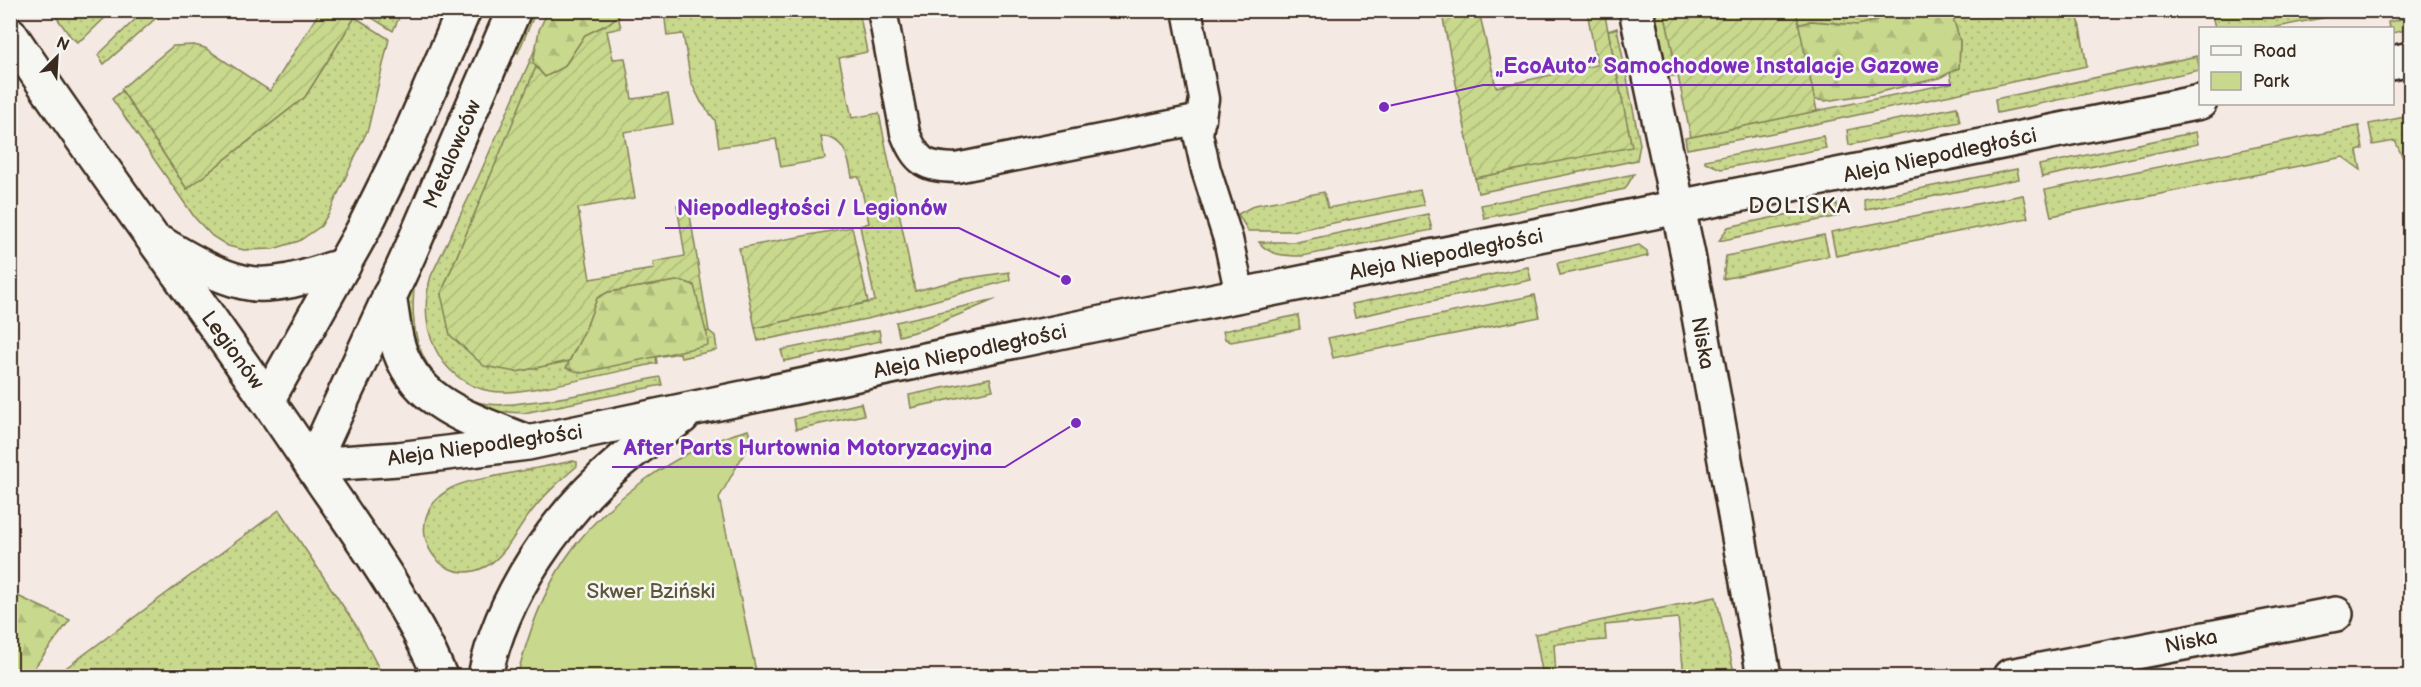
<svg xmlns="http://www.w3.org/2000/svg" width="2421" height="687" viewBox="0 0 2421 687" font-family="'Balsamiq Sans',sans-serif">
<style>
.grass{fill:url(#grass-dots);stroke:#828156;stroke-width:1.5}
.forest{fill:url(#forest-firs);stroke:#828156;stroke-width:1.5}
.park{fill:#c8d88d;stroke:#828156;stroke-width:1.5}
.garden{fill:url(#garden-furrows);stroke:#828156;stroke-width:1.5}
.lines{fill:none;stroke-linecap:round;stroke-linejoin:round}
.lane-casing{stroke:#3b2a1e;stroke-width:33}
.street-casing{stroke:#3b2a1e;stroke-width:38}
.secondary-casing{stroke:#3b2a1e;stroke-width:38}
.lane{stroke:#f6f6f2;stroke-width:28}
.street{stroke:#f6f6f2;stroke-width:33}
.secondary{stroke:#f6f6f2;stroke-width:33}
.labels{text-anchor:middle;stroke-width:5;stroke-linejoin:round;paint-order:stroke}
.street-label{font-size:21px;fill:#3b2a1e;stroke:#f6f6f2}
.park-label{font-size:21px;fill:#5e563a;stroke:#f6f6f2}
.neighbourhood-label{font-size:22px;letter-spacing:1.5px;fill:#3b2a1e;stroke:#f6f6f2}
.leader{fill:none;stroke:#7b2cbf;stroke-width:2}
.callout-dot{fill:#7b2cbf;stroke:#f6f6f2;stroke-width:2}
.callout-label{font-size:22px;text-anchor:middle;font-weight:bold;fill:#7b2cbf;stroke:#f6f6f2;stroke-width:5;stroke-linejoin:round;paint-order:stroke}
</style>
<defs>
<pattern id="grass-dots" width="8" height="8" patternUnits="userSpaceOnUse" patternTransform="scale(1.5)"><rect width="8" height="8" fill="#c8d88d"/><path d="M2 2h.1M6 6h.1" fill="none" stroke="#adba79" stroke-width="1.8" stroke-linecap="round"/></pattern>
<pattern id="forest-firs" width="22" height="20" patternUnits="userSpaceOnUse" patternTransform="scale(1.5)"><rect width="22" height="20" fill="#c8d88d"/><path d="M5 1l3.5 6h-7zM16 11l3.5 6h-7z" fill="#adba79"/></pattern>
<pattern id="garden-furrows" width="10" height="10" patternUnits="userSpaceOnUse" patternTransform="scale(1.5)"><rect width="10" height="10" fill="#c8d88d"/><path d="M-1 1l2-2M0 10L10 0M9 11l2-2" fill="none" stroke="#adba79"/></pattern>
</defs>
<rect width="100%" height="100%" fill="#f5e9e3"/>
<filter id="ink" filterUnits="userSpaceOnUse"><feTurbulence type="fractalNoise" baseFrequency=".0167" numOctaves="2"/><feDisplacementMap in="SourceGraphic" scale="12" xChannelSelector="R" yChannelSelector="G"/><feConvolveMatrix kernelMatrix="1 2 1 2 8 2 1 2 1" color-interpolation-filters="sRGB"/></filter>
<g filter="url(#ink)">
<g class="grass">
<path d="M 52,11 L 112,11 L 85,37 L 77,42 L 70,36 Z"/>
<path d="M 144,11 L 164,11 L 104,64 L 98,55 Z"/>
<path d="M 361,11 L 402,11 L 393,31 Z"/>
<path d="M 530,11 L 536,11 L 518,53 L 513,50 Z"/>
<path d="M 552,11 L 560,11 L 441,294 L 516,372 L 709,331 L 715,336 L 717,350 L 681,358 L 680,353 L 656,357 L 657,363 C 620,371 583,380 545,387 C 527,390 508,394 490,391 C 466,387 445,370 435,348 C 424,324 424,300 431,276 L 478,178 Z"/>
<path d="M 664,11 L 859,11 L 867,52 L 839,58 L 852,118 L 879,113 L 915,291 L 962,279 L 1002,273 L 1009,272 L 1010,280 L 871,318 L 758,341 L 755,328 L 875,301 L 860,226 L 869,223 L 859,177 L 852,177 C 849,159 844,136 821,137 L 825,159 L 781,167 L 776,139 L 719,147 L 715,120 L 701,102 L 691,82 L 683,34 L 667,36 Z"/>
<path d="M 1796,11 L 1884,11 L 1876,21 L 1857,25 L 1811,21 L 1799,25 Z"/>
<path d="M 1951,11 L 2077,11 L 2087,66 L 1773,133 L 1687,149 L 1685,138 L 1952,83 L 1950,72 L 1959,68 L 1960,41 Z"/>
<path d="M 2211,11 L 2211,10 L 2357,11 L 2272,28 L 2215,28 Z"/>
<path d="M 355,17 L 389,39 L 368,129 L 330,211 L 321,226 L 299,241 L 273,249 L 244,250 L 228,246 L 212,236 L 195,218 L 112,99 L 122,91 L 187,189 L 305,97 Z"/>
<path d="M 2410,17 L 2410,29 L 2393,33 L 2392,28 L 2389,28 L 2388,22 Z"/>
<path d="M 1617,28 L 1640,144 L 1637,160 L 1478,193 L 1475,178 L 1631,145 L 1608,31 Z"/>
<path d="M 2197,56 L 2200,70 L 1997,113 L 1995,99 Z"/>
<path d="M 1957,107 L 1960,122 L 1849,145 L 1847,130 Z"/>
<path d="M 2410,116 L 2410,161 L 2405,162 L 2395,141 L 2373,145 L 2369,124 Z"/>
<path d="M 2359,126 L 2363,149 L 2357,151 L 2361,170 L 2343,157 L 2051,216 L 2045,190 Z"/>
<path d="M 2196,132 L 2198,144 L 2042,177 L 2039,165 Z"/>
<path d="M 1823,136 L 1826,148 L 1721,169 L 1705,162 L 1705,160 Z"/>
<path d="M 2017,169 L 2019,179 L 1866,210 L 1864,200 Z"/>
<path d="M 1634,174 L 1625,189 L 1484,218 L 1481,205 Z"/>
<path d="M 1420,190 L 1424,205 L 1293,231 L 1248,231 L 1238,214 L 1255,205 L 1324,192 L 1328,208 Z"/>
<path d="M 2023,195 L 2028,218 L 1836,256 L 1831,232 Z"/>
<path d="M 1837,204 L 1839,216 L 1719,241 L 1728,227 Z"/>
<path d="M 1428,214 L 1432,230 L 1302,256 C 1287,256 1269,256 1259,242 L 1297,242 Z"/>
<path d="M 1824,235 L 1829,256 L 1723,279 L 1726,256 Z"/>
<path d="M 1639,245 L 1647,251 L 1648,256 L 1560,275 L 1557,263 Z"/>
<path d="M 1528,267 L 1531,280 L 1355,317 L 1352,304 Z"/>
<path d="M 411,279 L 415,280 C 411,309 412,339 428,365 C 441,385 464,401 488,404 C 502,406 516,404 529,402 C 574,398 617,386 660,377 L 662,385 L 524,413 L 488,411 L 450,395 L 416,354 L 405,301 Z"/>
<path d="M 1535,295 L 1540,317 L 1333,358 L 1328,338 Z"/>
<path d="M 996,299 L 925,329 L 899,336 L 896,322 Z"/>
<path d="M 1298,315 L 1300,329 L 1231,342 L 1225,339 L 1223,331 Z"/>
<path d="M 879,330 L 881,341 L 784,361 L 781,350 Z"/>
<path d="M 990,378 L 993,390 L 911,408 L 909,395 Z"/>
<path d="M 861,403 L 864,415 L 796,429 L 794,419 Z"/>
<path d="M 573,461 L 577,462 L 577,466 C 561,480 545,494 532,511 C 518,528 505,557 485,567 C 436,591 398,521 448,490 C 462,481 480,480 496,476 C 521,471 547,466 573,461 Z"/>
<path d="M 279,510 L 357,627 L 383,676 L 55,676 Z"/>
<path d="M 1716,597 L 1735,676 L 1684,676 L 1678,618 L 1605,625 L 1606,640 L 1554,644 L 1556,676 L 1543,676 L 1535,634 Z"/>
</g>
<g class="forest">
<path d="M 548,11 L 625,11 L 608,24 L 585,35 L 564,67 L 545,77 L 533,63 L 539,30 Z"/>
<path d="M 1655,11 L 1688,11 L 1687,76 L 1668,76 Z"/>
<path d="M 1884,11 L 1951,11 L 1960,41 L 1959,68 L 1939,78 L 1872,94 L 1825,101 L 1797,97 L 1794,26 L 1811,21 L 1857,25 L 1876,21 Z"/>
<path d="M 676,281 L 683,281 L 694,285 L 706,324 L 708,345 L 582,373 L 566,368 L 585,330 L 597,298 L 608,292 Z"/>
<path d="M 11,593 L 70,620 L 28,676 L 11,676 Z"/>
</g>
<path class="park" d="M 748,430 L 751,441 L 719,498 L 757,676 L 517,676 C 528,636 542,593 566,558 C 605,500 680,448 748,430 Z"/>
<g class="garden">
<path d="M 1468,10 L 1479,11 L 1496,87 L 1597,65 L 1587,11 L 1604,11 L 1632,147 L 1475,178 L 1442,14 Z"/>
<path d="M 320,11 L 345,11 L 355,17 L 305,97 L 187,189 L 121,89 L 173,46 L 194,45 L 205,48 L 270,91 Z"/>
<path d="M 1664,11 L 1796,11 L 1817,111 L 1691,137 Z"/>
<path d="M 618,16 L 621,28 L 607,31 L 613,59 L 625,58 L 632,99 L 668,94 L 673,124 L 624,132 L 635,198 L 578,208 L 590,279 L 654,269 L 653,262 L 685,256 L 677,205 L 688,203 L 709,331 L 706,332 L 694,285 L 683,281 L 676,281 L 608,292 L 597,298 L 585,330 L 569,361 L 516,372 L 484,366 L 450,335 L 441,294 L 536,67 L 545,77 L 564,67 L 585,35 L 608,24 Z"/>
<path d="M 852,227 L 868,302 L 755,328 L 739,248 Z"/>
</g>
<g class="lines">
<g class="lane-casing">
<g id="lane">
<path d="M 882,10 L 905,133 C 917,163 925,167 956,168 L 1201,119"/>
<path d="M 1187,10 L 1204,99 L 1198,134 L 1206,170 L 1228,239 L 1240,295"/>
</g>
</g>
<g class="street-casing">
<g id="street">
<path d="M 1636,10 L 1688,255 L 1764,676"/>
<path d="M 2010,676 L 2336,614"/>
</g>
</g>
<g class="secondary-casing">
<g id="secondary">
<path d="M 10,34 C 107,179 213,318 310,463 C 357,532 407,599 440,676"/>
<path d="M 2392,63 L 2410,59"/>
<path d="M 162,244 C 188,259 214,275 243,282 C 274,290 315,274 344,265"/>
<path d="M 389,296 C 392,311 393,327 397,342 C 413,405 474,420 527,442"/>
<path d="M 268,399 L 363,230 L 409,137 L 464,10"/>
<path d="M 312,465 L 398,459 L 528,443 L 1092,325 L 2200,102"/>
<path d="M 312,465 L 410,252 L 514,10"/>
<path d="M 485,676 C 502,594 558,514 622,460 C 641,445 662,431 682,417"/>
</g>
</g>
<use href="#lane" class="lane"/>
<use href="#street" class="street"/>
<use href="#secondary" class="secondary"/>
</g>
</g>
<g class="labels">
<g class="street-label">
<text transform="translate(452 154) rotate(-67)" y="7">Metalowców</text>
<text transform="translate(1940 155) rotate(-12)" y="7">Aleja Niepodległości</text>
<text transform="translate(1446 254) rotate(-11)" y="7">Aleja Niepodległości</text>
<text transform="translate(1703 343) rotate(80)" y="7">Niska</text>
<text transform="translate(233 350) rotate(54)" y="7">Legionów</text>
<text transform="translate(970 351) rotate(-12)" y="7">Aleja Niepodległości</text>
<text transform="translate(485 445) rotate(-8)" y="7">Aleja Niepodległości</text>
<text transform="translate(2191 641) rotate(-11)" y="7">Niska</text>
</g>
<g class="park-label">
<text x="651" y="598">Skwer Bziński</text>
</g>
<g class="neighbourhood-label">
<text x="1800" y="213">DOLISKA</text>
</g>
</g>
<path class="leader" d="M1384 107L1483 85H1951M1066 280L959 228H665M1076 423L1005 467H612"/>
<g class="callout-dot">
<circle cx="1384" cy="107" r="6"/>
<circle cx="1066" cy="280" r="6"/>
<circle cx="1076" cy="423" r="6"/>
</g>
<g class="callout-label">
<text x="1717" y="73">„EcoAuto” Samochodowe Instalacje Gazowe</text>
<text x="812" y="215">Niepodległości / Legionów</text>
<text x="808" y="455">After Parts Hurtownia Motoryzacyjna</text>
</g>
<rect width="2421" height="687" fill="none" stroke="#f6f6f2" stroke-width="36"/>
<rect x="18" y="18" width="2385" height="651" fill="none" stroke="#3b2a1e" stroke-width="2" filter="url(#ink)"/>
<rect x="2199" y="27" width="195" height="78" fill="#f6f6f2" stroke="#aba49d" stroke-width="1.5"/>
<rect x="2211" y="46" width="30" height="9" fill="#f6f6f2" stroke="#aba49d" stroke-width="1.5"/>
<text x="2253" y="57" font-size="18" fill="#3b2a1e">Road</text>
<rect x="2211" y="72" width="30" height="18" fill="#c8d88d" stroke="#aba49d" stroke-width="1.5"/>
<text x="2253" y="87" font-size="18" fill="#3b2a1e">Park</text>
<g transform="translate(57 57) rotate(24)" stroke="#f6f6f2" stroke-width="4.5" paint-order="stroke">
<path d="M0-4.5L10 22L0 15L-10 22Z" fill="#3b2a1e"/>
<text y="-9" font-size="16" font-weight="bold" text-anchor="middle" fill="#3b2a1e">N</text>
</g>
</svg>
